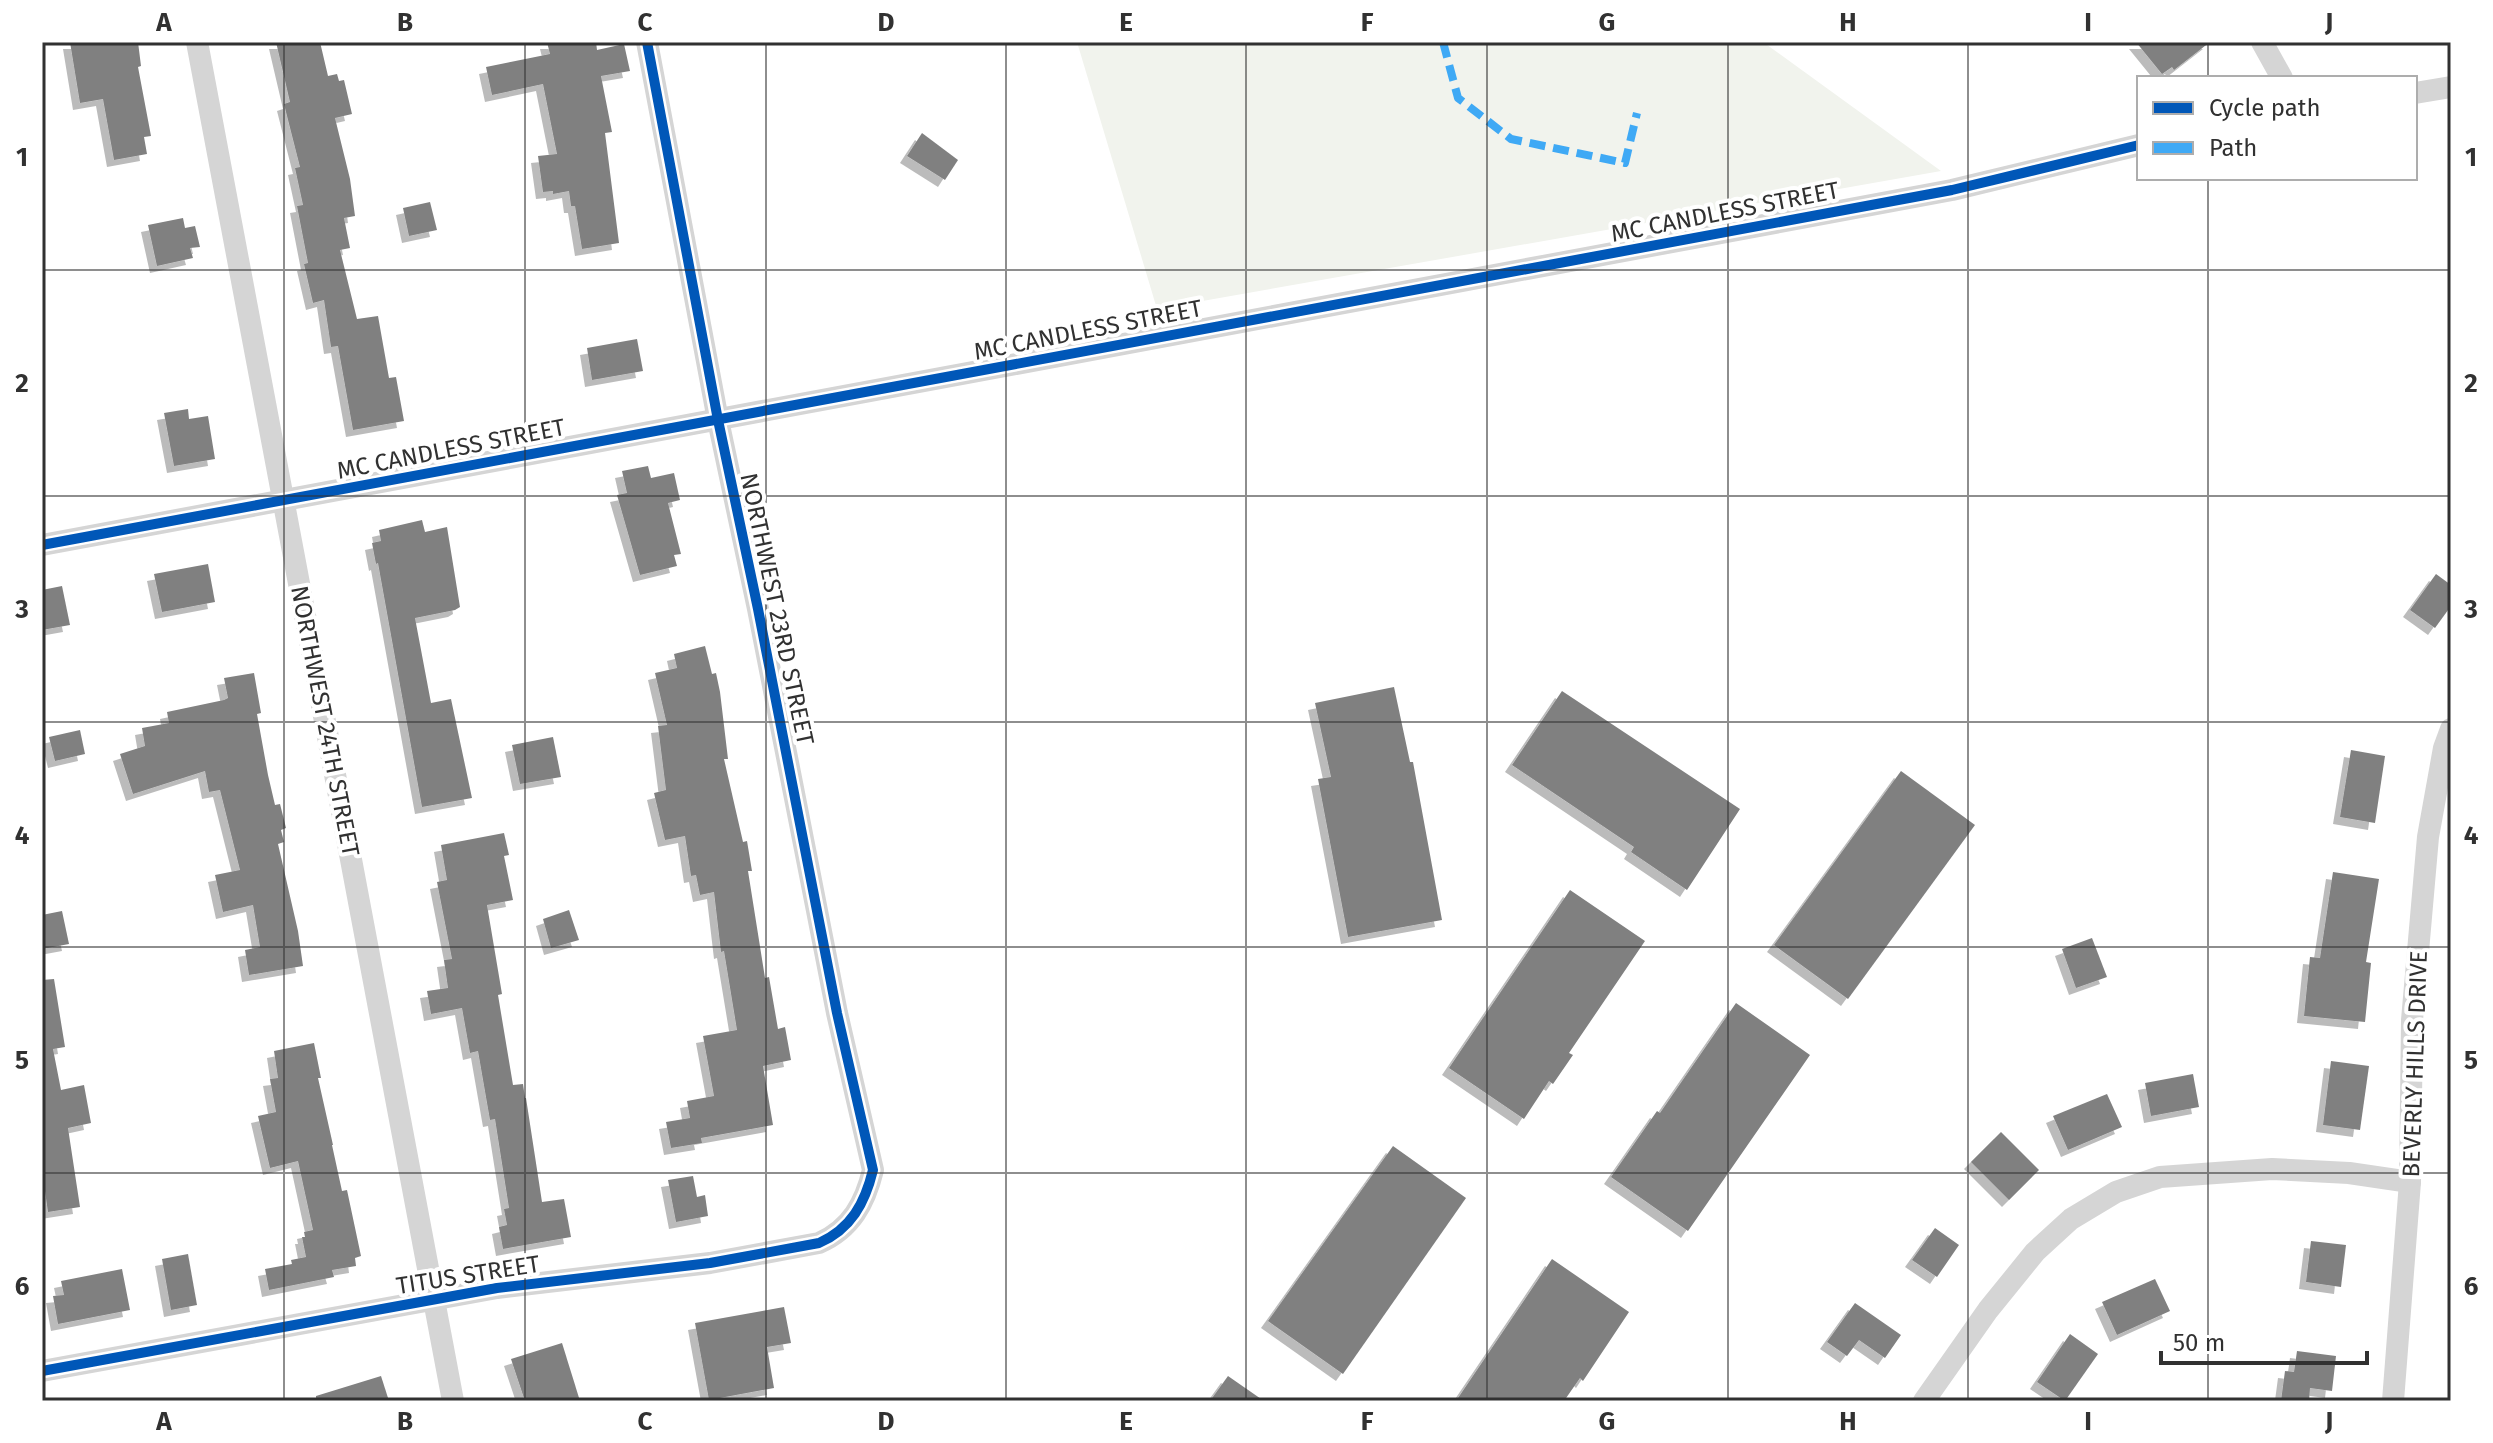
<svg xmlns="http://www.w3.org/2000/svg" width="2493" height="1443" viewBox="0 0 2493 1443" font-family="'Fira Sans',sans-serif">
<style>
.green{fill:#f1f3ed}
.building{fill:#808080;filter:url(#shadow)}
.lines{fill:none;stroke-linecap:round;stroke-linejoin:round}
.minor{stroke:#d5d5d5;stroke-width:22}
.quiet{stroke:#3fa9f5;stroke-width:8;stroke-dasharray:16 8;stroke-linecap:butt}
.cycleway-casing{stroke:#fff;stroke-width:15}
.cycleway{stroke:#0057b8;stroke-width:10}
.grid{fill:none;stroke:#313131;stroke-width:2;stroke-opacity:0.55}
.labels{text-anchor:middle;stroke-width:8;stroke-linejoin:round;paint-order:stroke}
.street-label{font-size:24px;fill:#313131;stroke:#fff}
.neatline{fill:none;stroke:#313131;stroke-width:3}
.grid-label{font-size:26px;text-anchor:middle;font-weight:bold;fill:#313131}
</style>
<defs>
<filter id="shadow"><feDropShadow dx="-7" dy="7" stdDeviation="0" flood-color="#0004"/></filter>
</defs>
<rect width="100%" height="100%" fill="#fff"/>
<path class="green" d="M 1077,42 L 1763,42 L 1941,171 L 1157,309 Z"/>
<g class="building">
<path d="M 70,42 L 138,42 L 141,66 L 138,67 L 151,136 L 144,137 L 147,154 L 114,160 L 103,99 L 80,103 Z"/>
<path d="M 276,42 L 320,42 L 328,76 L 337,74 L 339,81 L 344,80 L 352,114 L 335,118 L 350,179 L 355,216 L 344,218 L 350,248 L 340,250 L 357,319 L 378,316 L 389,378 L 396,377 L 404,421 L 353,430 L 338,346 L 331,347 L 324,300 L 313,303 L 304,264 L 308,263 L 297,206 L 303,205 L 295,168 L 300,167 L 284,104 L 290,102 Z"/>
<path d="M 547,42 L 596,42 L 597,50 L 624,44 L 630,71 L 601,76 L 612,132 L 605,133 L 619,243 L 582,249 L 575,206 L 571,206 L 569,191 L 553,194 L 553,191 L 543,192 L 538,156 L 557,154 L 543,84 L 492,95 L 486,67 L 550,54 Z"/>
<path d="M 2136,42 L 2210,42 L 2174,70 L 2172,67 L 2162,74 Z"/>
<path d="M 922,133 L 958,160 L 945,180 L 907,156 Z"/>
<path d="M 430,202 L 437,230 L 409,236 L 403,208 Z"/>
<path d="M 183,218 L 185,228 L 195,226 L 200,247 L 190,248 L 193,258 L 157,266 L 148,225 Z"/>
<path d="M 637,339 L 643,371 L 592,380 L 587,348 Z"/>
<path d="M 188,409 L 189,419 L 208,416 L 215,459 L 174,466 L 164,413 Z"/>
<path d="M 648,466 L 651,478 L 674,473 L 680,500 L 668,503 L 681,554 L 674,555 L 677,566 L 640,575 L 617,495 L 627,493 L 622,471 Z"/>
<path d="M 422,520 L 425,532 L 447,527 L 460,607 L 455,610 L 415,618 L 431,703 L 451,699 L 472,798 L 422,807 L 378,563 L 376,564 L 372,543 L 381,541 L 379,530 Z"/>
<path d="M 208,564 L 215,602 L 162,612 L 154,574 Z"/>
<path d="M 2436,574 L 2451,585 L 2451,606 L 2435,628 L 2410,610 Z"/>
<path d="M 62,586 L 70,625 L 42,630 L 42,590 Z"/>
<path d="M 705,646 L 712,674 L 716,673 L 720,692 L 728,759 L 724,759 L 743,842 L 747,841 L 752,871 L 748,871 L 765,978 L 769,977 L 778,1029 L 785,1027 L 791,1060 L 763,1066 L 773,1125 L 701,1138 L 702,1143 L 671,1148 L 666,1122 L 690,1118 L 687,1101 L 714,1096 L 703,1036 L 737,1030 L 724,951 L 721,952 L 714,892 L 700,895 L 696,875 L 691,876 L 685,836 L 665,840 L 654,793 L 666,790 L 658,726 L 667,725 L 655,673 L 677,668 L 674,654 Z"/>
<path d="M 254,673 L 261,713 L 257,714 L 268,775 L 275,805 L 280,804 L 286,828 L 281,830 L 284,842 L 278,844 L 298,931 L 303,966 L 249,975 L 245,950 L 260,947 L 253,905 L 223,912 L 215,875 L 240,870 L 220,790 L 209,792 L 205,771 L 133,794 L 120,754 L 145,746 L 142,728 L 169,723 L 167,712 L 224,700 L 228,698 L 224,678 Z"/>
<path d="M 1394,687 L 1410,762 L 1413,762 L 1442,920 L 1348,937 L 1318,779 L 1331,777 L 1315,703 Z"/>
<path d="M 1562,691 L 1740,809 L 1687,890 L 1631,852 L 1634,847 L 1512,765 Z"/>
<path d="M 80,730 L 85,754 L 55,761 L 49,737 Z"/>
<path d="M 553,737 L 561,777 L 520,784 L 512,745 Z"/>
<path d="M 2351,750 L 2385,756 L 2375,823 L 2340,817 Z"/>
<path d="M 1901,771 L 1975,825 L 1848,999 L 1774,945 Z"/>
<path d="M 504,833 L 509,855 L 504,856 L 513,900 L 487,905 L 502,994 L 498,995 L 513,1085 L 523,1084 L 525,1098 L 526,1098 L 542,1202 L 564,1199 L 571,1237 L 503,1249 L 499,1227 L 507,1225 L 504,1209 L 509,1208 L 495,1119 L 490,1120 L 478,1051 L 470,1053 L 462,1008 L 431,1014 L 427,991 L 448,988 L 444,960 L 452,959 L 437,882 L 447,880 L 441,845 Z"/>
<path d="M 2333,872 L 2379,879 L 2366,962 L 2371,963 L 2365,1022 L 2304,1016 L 2310,957 L 2320,958 Z"/>
<path d="M 1570,890 L 1645,941 L 1569,1053 L 1573,1055 L 1553,1084 L 1549,1081 L 1524,1119 L 1449,1068 Z"/>
<path d="M 569,910 L 579,940 L 551,948 L 543,919 Z"/>
<path d="M 62,911 L 69,944 L 42,949 L 42,915 Z"/>
<path d="M 2092,938 L 2107,977 L 2076,988 L 2062,949 Z"/>
<path d="M 54,979 L 65,1047 L 53,1049 L 61,1090 L 84,1085 L 91,1123 L 68,1128 L 80,1207 L 48,1212 L 44,1184 L 42,1184 L 42,980 Z"/>
<path d="M 1736,1003 L 1810,1055 L 1688,1231 L 1611,1177 L 1657,1111 L 1660,1113 Z"/>
<path d="M 314,1043 L 321,1078 L 318,1078 L 333,1145 L 332,1145 L 342,1191 L 347,1190 L 361,1256 L 355,1258 L 356,1266 L 332,1270 L 334,1277 L 269,1290 L 265,1269 L 292,1264 L 291,1260 L 306,1257 L 302,1237 L 305,1237 L 304,1232 L 313,1230 L 298,1161 L 270,1168 L 258,1116 L 276,1112 L 270,1079 L 278,1078 L 274,1051 Z"/>
<path d="M 2331,1061 L 2369,1066 L 2360,1130 L 2323,1125 Z"/>
<path d="M 2193,1074 L 2199,1107 L 2151,1116 L 2145,1083 Z"/>
<path d="M 2107,1094 L 2122,1127 L 2068,1150 L 2053,1116 Z"/>
<path d="M 2001,1132 L 2039,1170 L 2009,1200 L 1971,1162 Z"/>
<path d="M 1393,1146 L 1466,1198 L 1343,1374 L 1268,1321 Z"/>
<path d="M 693,1176 L 697,1197 L 705,1195 L 708,1216 L 676,1222 L 668,1180 Z"/>
<path d="M 1935,1228 L 1959,1245 L 1937,1277 L 1912,1260 Z"/>
<path d="M 2311,1241 L 2346,1245 L 2341,1287 L 2306,1282 Z"/>
<path d="M 188,1254 L 197,1305 L 171,1310 L 162,1259 Z"/>
<path d="M 1552,1259 L 1629,1312 L 1583,1381 L 1580,1378 L 1564,1401 L 1456,1401 Z"/>
<path d="M 122,1269 L 130,1310 L 58,1324 L 53,1296 L 64,1295 L 61,1281 Z"/>
<path d="M 2155,1279 L 2170,1311 L 2117,1335 L 2102,1302 Z"/>
<path d="M 1855,1303 L 1901,1335 L 1885,1358 L 1859,1340 L 1847,1356 L 1827,1342 Z"/>
<path d="M 784,1307 L 791,1343 L 767,1347 L 774,1388 L 709,1400 L 695,1323 Z"/>
<path d="M 2070,1334 L 2098,1354 L 2065,1401 L 2037,1382 Z"/>
<path d="M 562,1343 L 580,1401 L 525,1401 L 511,1359 Z"/>
<path d="M 2297,1351 L 2336,1356 L 2332,1391 L 2310,1388 L 2309,1401 L 2281,1401 L 2285,1371 L 2294,1372 Z"/>
<path d="M 381,1376 L 389,1401 L 316,1401 L 316,1396 Z"/>
<path d="M 1228,1376 L 1264,1401 L 1210,1401 Z"/>
</g>
<g class="lines">
<g class="minor">
<path d="M 197,42 L 453,1401"/>
<path d="M 2262,42 L 2282,78"/>
<path d="M 2415,93 L 2451,87"/>
<path d="M 42,545 L 1952,190 L 2139,145"/>
<path d="M 42,1371 L 497,1288 L 710,1263 L 819,1243 C 851,1229 865,1203 873,1170 L 837,1013 L 758,609 L 718,420 L 647,42"/>
<path d="M 1924,1401 L 1988,1310 L 2035,1252 L 2071,1219 L 2116,1192 L 2160,1177 L 2272,1169 L 2349,1173 L 2410,1182"/>
<path d="M 2393,1401 L 2410,1182 L 2412,1020 L 2428,837 L 2444,748 L 2451,729"/>
</g>
<path class="quiet" d="M 1443,42 L 1458,98 L 1511,139 L 1625,163 L 1637,113"/>
<g class="cycleway-casing">
<g id="cycleway">
<path d="M 42,545 L 1952,190 L 2139,145"/>
<path d="M 42,1371 L 497,1288 L 710,1263 L 819,1243 C 851,1229 865,1203 873,1170 L 837,1013 L 758,609 L 718,420 L 647,42"/>
</g>
</g>
<use href="#cycleway" class="cycleway"/>
</g>
<path class="grid" d="M 284,42 L 284,1401M 525,42 L 525,1401M 766,42 L 766,1401M 1006,42 L 1006,1401M 1246,42 L 1246,1401M 1487,42 L 1487,1401M 1728,42 L 1728,1401M 1968,42 L 1968,1401M 2208,42 L 2208,78M 2208,178 L 2208,1401M 42,270 L 2451,270M 42,496 L 2451,496M 42,722 L 2451,722M 42,947 L 2451,947M 42,1173 L 2451,1173"/>
<g class="labels">
<g class="street-label">
<text transform="translate(1725 212) rotate(-11)" y="8">MC CANDLESS STREET</text>
<text transform="translate(1088 330) rotate(-11)" y="8">MC CANDLESS STREET</text>
<text transform="translate(451 449) rotate(-11)" y="8">MC CANDLESS STREET</text>
<text transform="translate(777 609) rotate(78)" y="8">NORTHWEST 23RD STREET</text>
<text transform="translate(325 721) rotate(79)" y="8">NORTHWEST 24TH STREET</text>
<text transform="translate(2415 1064) rotate(-88)" y="8">BEVERLY HILLS DRIVE</text>
<text transform="translate(468 1275) rotate(-9)" y="8">TITUS STREET</text>
</g>
</g>
<rect width="2493" height="1443" fill="none" stroke="#ffffff" stroke-width="88"/>
<rect x="2137" y="76" width="280" height="104" fill="#ffffff" stroke="#adadad" stroke-width="2"/>
<rect x="2153" y="102" width="40" height="12" fill="#0057b8" stroke="#adadad" stroke-width="2"/>
<text x="2209" y="116" font-size="24" fill="#313131">Cycle path</text>
<rect x="2153" y="142" width="40" height="12" fill="#3fa9f5" stroke="#adadad" stroke-width="2"/>
<text x="2209" y="156" font-size="24" fill="#313131">Path</text>
<path d="M2161 1351v12h206v-12" fill="none" stroke="#313131" stroke-width="4"/>
<text x="2173" y="1351" font-size="24" fill="#313131" stroke="#ffffff" stroke-width="6" paint-order="stroke">50 m</text>
<rect x="44" y="44" width="2405" height="1355" class="neatline"/>
<g class="grid-label">
<text x="164" y="31">A</text>
<text x="405" y="31">B</text>
<text x="645" y="31">C</text>
<text x="886" y="31">D</text>
<text x="1126" y="31">E</text>
<text x="1367" y="31">F</text>
<text x="1607" y="31">G</text>
<text x="1848" y="31">H</text>
<text x="2088" y="31">I</text>
<text x="2329" y="31">J</text>
<text x="22" y="166">1</text>
<text x="2471" y="166">1</text>
<text x="22" y="392">2</text>
<text x="2471" y="392">2</text>
<text x="22" y="618">3</text>
<text x="2471" y="618">3</text>
<text x="22" y="844">4</text>
<text x="2471" y="844">4</text>
<text x="22" y="1069">5</text>
<text x="2471" y="1069">5</text>
<text x="22" y="1295">6</text>
<text x="2471" y="1295">6</text>
<text x="164" y="1430">A</text>
<text x="405" y="1430">B</text>
<text x="645" y="1430">C</text>
<text x="886" y="1430">D</text>
<text x="1126" y="1430">E</text>
<text x="1367" y="1430">F</text>
<text x="1607" y="1430">G</text>
<text x="1848" y="1430">H</text>
<text x="2088" y="1430">I</text>
<text x="2329" y="1430">J</text>
</g>
</svg>
